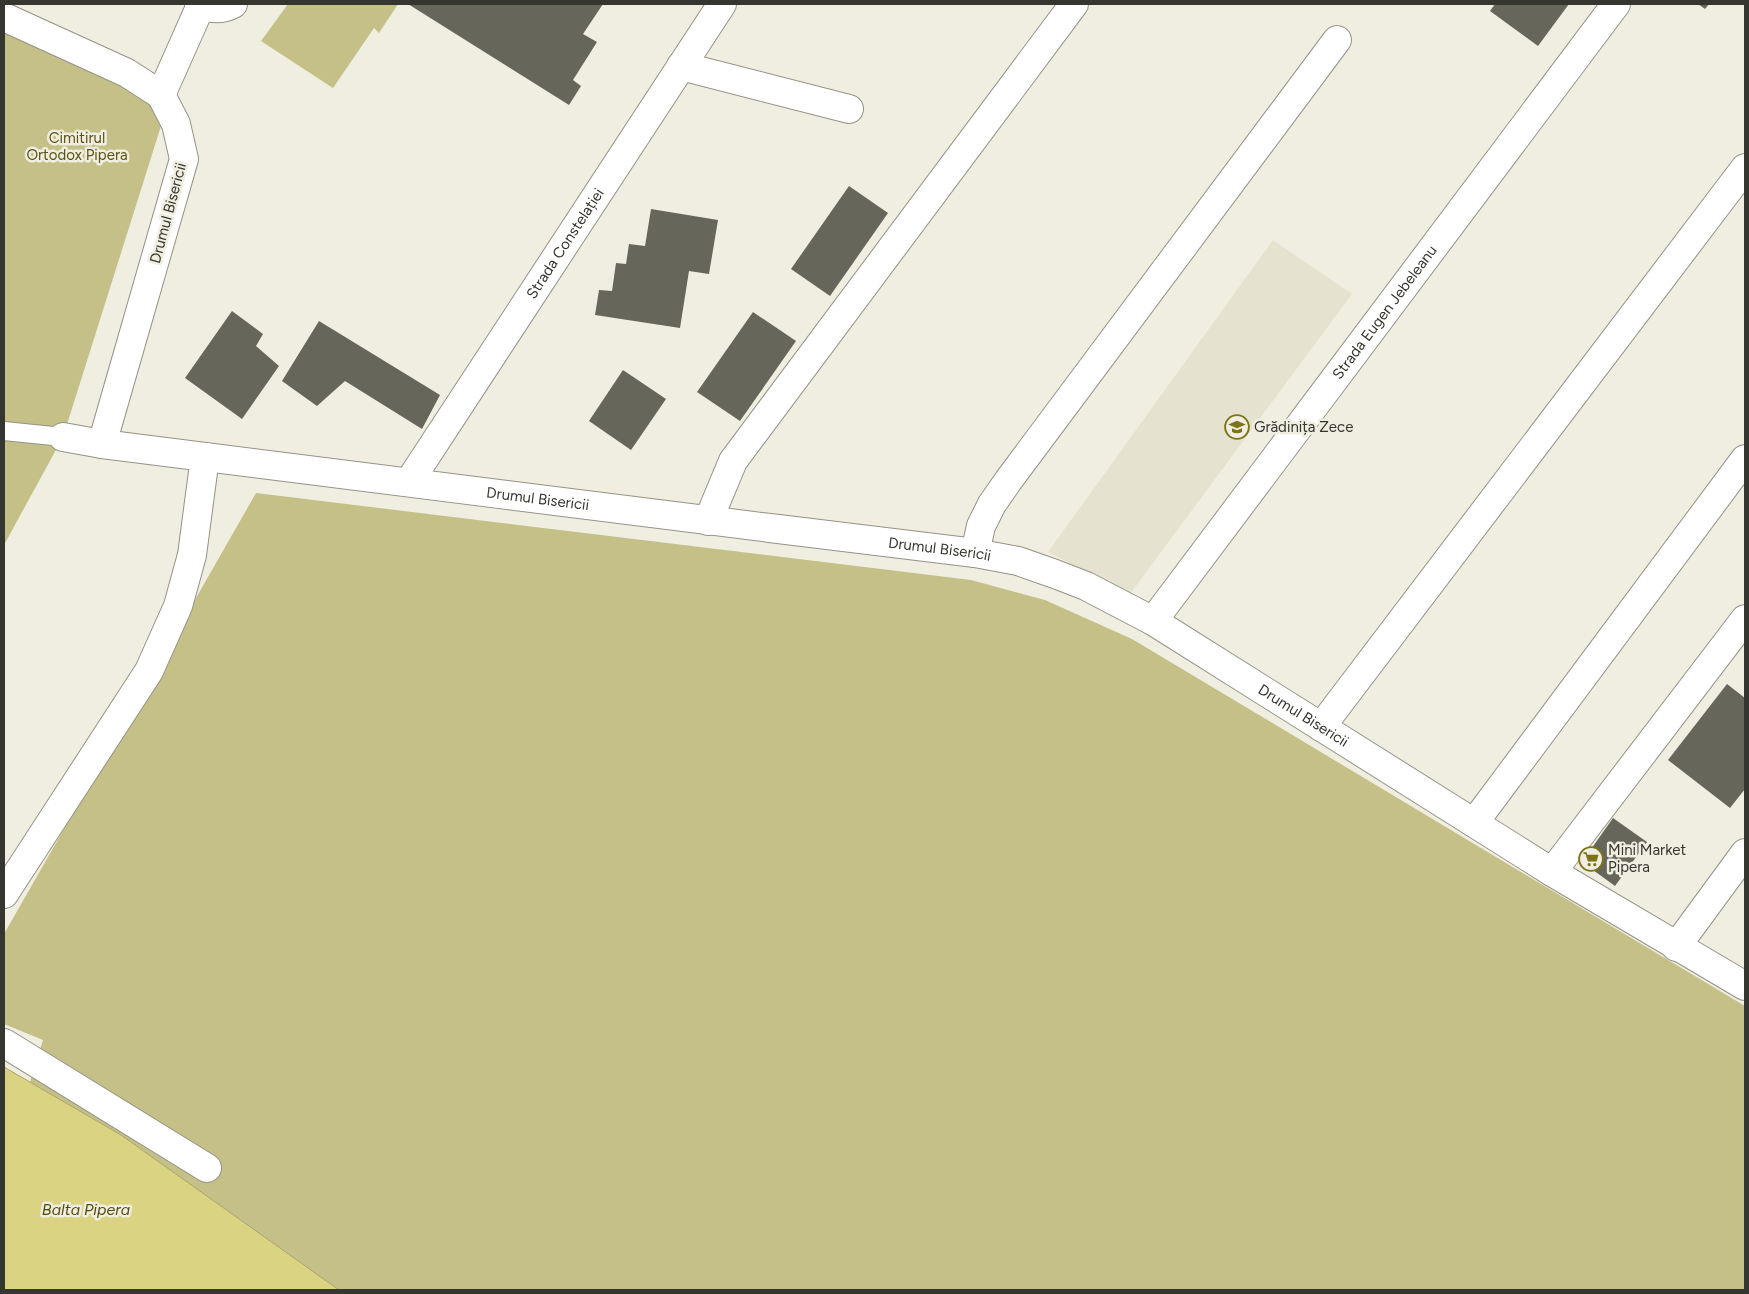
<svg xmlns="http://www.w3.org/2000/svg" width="1749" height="1294" viewBox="0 0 1749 1294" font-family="Figtree,sans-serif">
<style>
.built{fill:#e5e3cf}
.green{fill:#c4c088}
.water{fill:#dad382;stroke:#a9a469}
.building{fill:#67665a}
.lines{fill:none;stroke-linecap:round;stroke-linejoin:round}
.service-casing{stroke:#949386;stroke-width:20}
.minor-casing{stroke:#949386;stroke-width:30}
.service{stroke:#fff;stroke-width:18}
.minor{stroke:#fff;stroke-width:28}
.labels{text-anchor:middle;stroke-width:5;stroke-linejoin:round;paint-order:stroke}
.park-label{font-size:15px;fill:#595417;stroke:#efeee0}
.street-label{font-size:15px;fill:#363630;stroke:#efeee0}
.poi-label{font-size:15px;fill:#363630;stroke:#efeee0;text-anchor:start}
.water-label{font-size:16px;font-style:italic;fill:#504b0a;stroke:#efeee0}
</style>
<rect width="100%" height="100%" fill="#efeee0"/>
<path class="built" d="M 1273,240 L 1352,294 L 1130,594 L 1048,552 Z"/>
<g class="green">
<path d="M 288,4 L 398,4 L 379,33 L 374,28 L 333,88 L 261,41 Z"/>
<path d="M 4,33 L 167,107 L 63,437 L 4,545 Z"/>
<path d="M 256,493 L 971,580 L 1045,600 L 1132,639 L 1745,1006 L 1745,1290 L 339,1290 L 121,1135 L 30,1082 L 43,1040 L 4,1024 L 4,934 Z"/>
</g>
<path class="water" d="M 4,1067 L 121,1135 L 339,1290 L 4,1290 Z"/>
<g class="building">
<path d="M 408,4 L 603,4 L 583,34 L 597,42 L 573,80 L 581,86 L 569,105 Z"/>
<path d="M 1495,4 L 1569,4 L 1538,46 L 1490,11 Z"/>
<path d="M 1698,4 L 1709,4 L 1705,9 Z"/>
<path d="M 849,186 L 888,213 L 830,296 L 791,269 Z"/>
<path d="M 651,209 L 718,220 L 709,274 L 689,271 L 680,328 L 595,315 L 599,290 L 612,291 L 616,263 L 626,264 L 629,244 L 645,246 Z"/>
<path d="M 232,311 L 263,334 L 256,346 L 279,366 L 242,419 L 185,378 Z"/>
<path d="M 753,312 L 796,341 L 740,421 L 697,392 Z"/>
<path d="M 319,321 L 440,395 L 422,429 L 345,381 L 317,406 L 282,381 Z"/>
<path d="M 623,370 L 666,399 L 631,450 L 589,421 Z"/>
<path d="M 1727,684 L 1745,698 L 1745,789 L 1730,808 L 1668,760 Z"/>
<path d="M 1613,818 L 1647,842 L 1615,886 L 1582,862 Z"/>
</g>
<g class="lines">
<g class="service-casing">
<path id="service" d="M 4,431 L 63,437"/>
</g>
<g class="minor-casing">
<g id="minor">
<path d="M 199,4 C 210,9 222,10 233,4"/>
<path id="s1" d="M 4,17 L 127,73 L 161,95 L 176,124 L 184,159 L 102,444 L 770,528 L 975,553 L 1018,561 L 1055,574 L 1086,586 L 1153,621 L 1552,872 L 1745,986"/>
<path d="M 681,66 L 849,109"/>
<path d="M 161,95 L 201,5"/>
<path d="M 63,437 L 102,444"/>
<path id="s2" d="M 409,482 L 722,4"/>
<path d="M 708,521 L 733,461 L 1074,4"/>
<path d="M 975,553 L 981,526 L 992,504 L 1008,481 L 1337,40"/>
<path id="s3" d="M 1153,621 L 1616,4"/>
<path d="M 1321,727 L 1745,168"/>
<path d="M 1474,823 L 1745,459"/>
<path d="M 1552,872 L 1745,619"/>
<path d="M 4,894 L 149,671 L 178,606 L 192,555 L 205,457"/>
<path d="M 1676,947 L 1745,853"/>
<path d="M 4,1043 L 207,1168"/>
</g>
</g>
<use href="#service" class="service"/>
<use href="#minor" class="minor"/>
</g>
<defs>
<g id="school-ring" transform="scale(1.25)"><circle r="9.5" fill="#efeee0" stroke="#7c7417" stroke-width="1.5"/><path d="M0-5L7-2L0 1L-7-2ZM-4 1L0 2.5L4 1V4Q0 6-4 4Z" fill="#7c7417"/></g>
<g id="supermarket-ring" transform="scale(1.25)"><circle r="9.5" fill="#efeee0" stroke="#7c7417" stroke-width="1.5"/><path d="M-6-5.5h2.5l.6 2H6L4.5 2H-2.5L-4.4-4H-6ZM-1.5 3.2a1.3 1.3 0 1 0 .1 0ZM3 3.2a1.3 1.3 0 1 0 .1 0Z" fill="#7c7417"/></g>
</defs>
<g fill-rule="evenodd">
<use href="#school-ring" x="1237" y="427"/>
<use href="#supermarket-ring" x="1591" y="859"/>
</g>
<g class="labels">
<g class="park-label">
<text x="77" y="143">Cimitirul<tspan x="77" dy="17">Ortodox Pipera</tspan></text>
</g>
<g class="street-label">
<text transform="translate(168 213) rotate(-75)" y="5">Drumul Bisericii</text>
<text dy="5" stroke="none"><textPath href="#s2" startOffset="285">Strada Constelației</textPath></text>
<text dy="5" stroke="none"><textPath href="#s3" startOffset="386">Strada Eugen Jebeleanu</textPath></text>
<text dy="5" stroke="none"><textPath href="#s1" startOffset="980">Drumul Bisericii</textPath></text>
<text dy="5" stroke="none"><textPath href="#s1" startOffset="1385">Drumul Bisericii</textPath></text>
<text dy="5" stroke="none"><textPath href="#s1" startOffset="1790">Drumul Bisericii</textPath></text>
</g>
<g class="poi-label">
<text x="1254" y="432">Grădinița Zece</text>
<text x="1608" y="855">Mini Market<tspan x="1608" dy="17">Pipera</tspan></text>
</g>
<g class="water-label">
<text x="86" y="1215">Balta Pipera</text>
</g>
</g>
<rect width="1749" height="1294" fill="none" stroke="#363630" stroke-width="10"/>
</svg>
